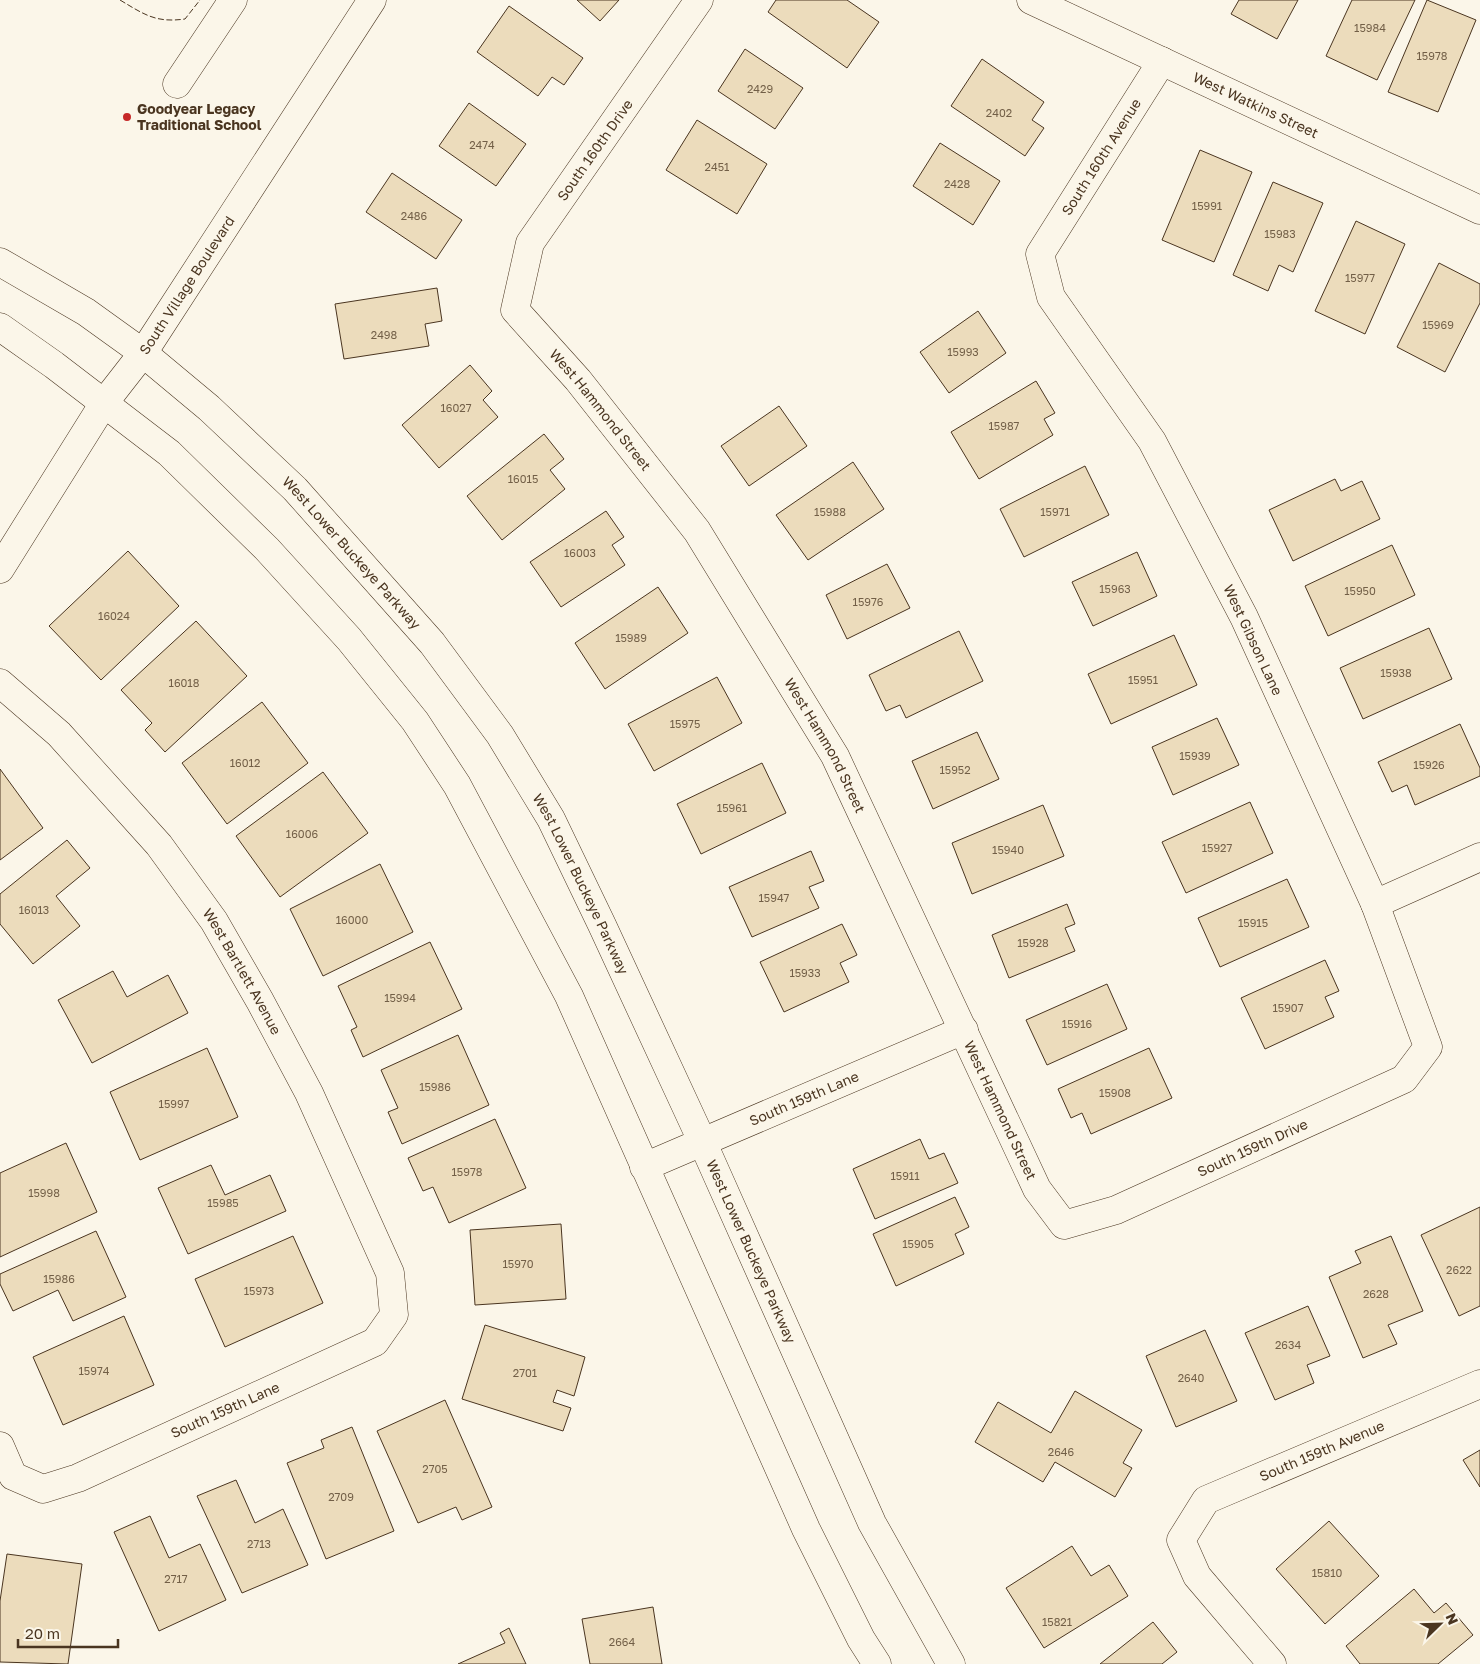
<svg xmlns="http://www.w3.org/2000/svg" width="1480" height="1664" viewBox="0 0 1480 1664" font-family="'Golos Text',sans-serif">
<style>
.building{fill:#ecdcbc;stroke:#4a3520}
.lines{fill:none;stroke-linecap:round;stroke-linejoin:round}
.minor-casing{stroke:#4a3520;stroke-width:29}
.major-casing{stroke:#4a3520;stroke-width:29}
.minor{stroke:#fbf6e9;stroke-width:28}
.major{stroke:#fbf6e9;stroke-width:28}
.fence{stroke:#4a3520;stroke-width:1;stroke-dasharray:6 2.5;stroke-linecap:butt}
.poi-dot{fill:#c62828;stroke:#fbf6e9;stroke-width:2}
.labels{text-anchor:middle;stroke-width:4;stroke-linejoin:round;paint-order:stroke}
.number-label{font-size:11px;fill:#725f47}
.street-label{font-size:14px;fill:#4a3520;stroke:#fbf6e9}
.poi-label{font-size:14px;font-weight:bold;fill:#4a3520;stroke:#fbf6e9;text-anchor:start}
</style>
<rect width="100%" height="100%" fill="#fbf6e9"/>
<g class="building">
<path d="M 577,0 L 619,0 L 600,21 Z"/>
<path d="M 776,0 L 847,0 L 879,22 L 847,68 L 768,12 Z"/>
<path d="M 1239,0 L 1298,0 L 1277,39 L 1231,14 Z"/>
<path d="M 1352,0 L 1415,0 L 1377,80 L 1326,56 Z"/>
<path d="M 1427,0 L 1476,20 L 1438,112 L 1388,92 Z"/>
<path d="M 509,6 L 583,58 L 564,85 L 552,77 L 538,96 L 477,52 Z"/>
<path d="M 745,49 L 803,88 L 775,129 L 718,91 Z"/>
<path d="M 982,59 L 1044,102 L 1032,120 L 1044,128 L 1025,156 L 951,106 Z"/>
<path d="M 469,103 L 526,144 L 496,186 L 439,146 Z"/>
<path d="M 697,120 L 767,164 L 737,214 L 666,170 Z"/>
<path d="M 940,143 L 1000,181 L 973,225 L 913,186 Z"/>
<path d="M 1200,150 L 1252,172 L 1214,262 L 1162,240 Z"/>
<path d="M 392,173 L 462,220 L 436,259 L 366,212 Z"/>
<path d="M 1273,182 L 1323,203 L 1293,272 L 1279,265 L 1268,291 L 1233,275 Z"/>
<path d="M 1356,221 L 1405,244 L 1365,334 L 1315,311 Z"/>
<path d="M 1439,263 L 1480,284 L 1480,303 L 1445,372 L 1397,347 Z"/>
<path d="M 437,288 L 442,321 L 425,324 L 429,346 L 344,359 L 335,304 Z"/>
<path d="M 978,311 L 1006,353 L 949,393 L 920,352 Z"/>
<path d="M 470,365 L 492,391 L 483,400 L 498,417 L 439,468 L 402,425 Z"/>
<path d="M 1036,381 L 1055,413 L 1044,419 L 1053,435 L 979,479 L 951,432 Z"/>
<path d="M 779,406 L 807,446 L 749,486 L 721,446 Z"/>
<path d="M 544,434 L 564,459 L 550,470 L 565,489 L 502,540 L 467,496 Z"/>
<path d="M 853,462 L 884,509 L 808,560 L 776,515 Z"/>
<path d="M 1085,466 L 1109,515 L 1024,557 L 1000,509 Z"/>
<path d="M 1335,479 L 1341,491 L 1362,481 L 1380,519 L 1293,561 L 1269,510 Z"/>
<path d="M 606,511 L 624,537 L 612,545 L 625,565 L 561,607 L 530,562 Z"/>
<path d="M 1392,545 L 1415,595 L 1328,636 L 1305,586 Z"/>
<path d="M 128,551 L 179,606 L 101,680 L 49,626 Z"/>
<path d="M 1137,552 L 1157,596 L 1093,626 L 1072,582 Z"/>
<path d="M 887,564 L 910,608 L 847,639 L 826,595 Z"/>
<path d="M 658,587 L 688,633 L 605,689 L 575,643 Z"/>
<path d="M 196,621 L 247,676 L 165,752 L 145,730 L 152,723 L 121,690 Z"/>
<path d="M 1429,628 L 1452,679 L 1363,719 L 1340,668 Z"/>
<path d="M 959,631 L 983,681 L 906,718 L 900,705 L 886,711 L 869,675 Z"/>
<path d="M 1174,635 L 1197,685 L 1111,724 L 1088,674 Z"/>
<path d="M 717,677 L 742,723 L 654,771 L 628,724 Z"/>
<path d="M 262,702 L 308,763 L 227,824 L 182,763 Z"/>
<path d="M 1217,718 L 1239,765 L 1173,795 L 1152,747 Z"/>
<path d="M 1460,724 L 1480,768 L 1480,776 L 1415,805 L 1407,785 L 1392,792 L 1378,762 Z"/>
<path d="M 977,732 L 999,779 L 933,809 L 912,761 Z"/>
<path d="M 762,763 L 786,813 L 701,854 L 677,804 Z"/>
<path d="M 0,769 L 43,828 L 0,860 Z"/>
<path d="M 323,772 L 368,833 L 280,897 L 236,836 Z"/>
<path d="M 1250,802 L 1273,853 L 1186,893 L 1162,842 Z"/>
<path d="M 1043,805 L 1064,856 L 972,894 L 952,843 Z"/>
<path d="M 67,840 L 90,868 L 56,896 L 80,926 L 33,964 L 0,924 L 0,894 Z"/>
<path d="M 811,851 L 824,881 L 809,887 L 819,908 L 752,937 L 729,887 Z"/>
<path d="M 380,864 L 413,932 L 323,976 L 290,909 Z"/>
<path d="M 1287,879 L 1309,927 L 1220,967 L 1198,918 Z"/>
<path d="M 1067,904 L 1075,924 L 1065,928 L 1075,951 L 1009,978 L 992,935 Z"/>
<path d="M 842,924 L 857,955 L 840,963 L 849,982 L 784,1012 L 760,962 Z"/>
<path d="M 430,942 L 462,1009 L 363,1057 L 351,1030 L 357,1027 L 338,986 Z"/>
<path d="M 1325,960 L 1339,991 L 1325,997 L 1334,1017 L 1265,1049 L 1241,998 Z"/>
<path d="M 113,971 L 127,997 L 168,975 L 188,1013 L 92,1063 L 58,1000 Z"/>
<path d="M 1107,984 L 1127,1029 L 1047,1065 L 1026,1020 Z"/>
<path d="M 458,1035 L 489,1105 L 402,1144 L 388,1112 L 398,1108 L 381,1070 Z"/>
<path d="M 207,1048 L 238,1117 L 140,1160 L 110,1092 Z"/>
<path d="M 1149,1048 L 1172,1098 L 1091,1134 L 1082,1113 L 1071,1118 L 1058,1089 Z"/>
<path d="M 495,1119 L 526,1188 L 449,1223 L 433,1187 L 423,1191 L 408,1158 Z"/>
<path d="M 920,1139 L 929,1159 L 944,1153 L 958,1183 L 875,1219 L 853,1169 Z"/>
<path d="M 66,1143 L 97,1212 L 0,1257 L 0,1173 Z"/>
<path d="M 211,1165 L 225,1195 L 270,1175 L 286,1211 L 188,1254 L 158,1188 Z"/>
<path d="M 955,1197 L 969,1227 L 955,1234 L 964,1254 L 896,1286 L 873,1234 Z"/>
<path d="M 1480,1207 L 1480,1306 L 1459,1316 L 1421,1235 Z"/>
<path d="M 561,1224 L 566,1299 L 475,1305 L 470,1230 Z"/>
<path d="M 96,1231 L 126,1297 L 73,1321 L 58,1290 L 13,1311 L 0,1284 L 0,1274 Z"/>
<path d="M 293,1236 L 323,1303 L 225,1347 L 195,1279 Z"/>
<path d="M 1391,1236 L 1423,1311 L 1388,1325 L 1397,1344 L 1363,1358 L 1329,1277 L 1361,1263 L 1355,1251 Z"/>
<path d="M 1308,1306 L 1330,1356 L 1307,1365 L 1314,1383 L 1275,1400 L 1245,1333 Z"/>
<path d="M 124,1316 L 154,1385 L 63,1425 L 33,1357 Z"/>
<path d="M 485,1325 L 585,1357 L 574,1396 L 557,1390 L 553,1402 L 571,1408 L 563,1431 L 462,1399 Z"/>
<path d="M 1205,1330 L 1237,1401 L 1176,1427 L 1146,1356 Z"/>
<path d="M 1075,1391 L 1142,1430 L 1123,1463 L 1132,1468 L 1115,1497 L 1055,1462 L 1043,1482 L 975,1442 L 998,1402 L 1051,1433 Z"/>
<path d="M 445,1400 L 492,1507 L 462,1520 L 456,1507 L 418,1523 L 377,1431 Z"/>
<path d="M 352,1427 L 394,1531 L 326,1559 L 287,1463 L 324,1448 L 321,1440 Z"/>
<path d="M 1480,1450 L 1480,1487 L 1463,1460 Z"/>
<path d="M 236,1480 L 255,1523 L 283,1509 L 308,1565 L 242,1593 L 197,1496 Z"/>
<path d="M 150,1516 L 169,1558 L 200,1544 L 226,1600 L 159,1631 L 114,1532 Z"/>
<path d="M 1329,1521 L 1379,1576 L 1325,1624 L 1276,1569 Z"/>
<path d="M 1072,1546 L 1091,1576 L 1109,1565 L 1128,1596 L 1044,1648 L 1006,1588 Z"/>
<path d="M 7,1554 L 82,1564 L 68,1664 L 0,1662 L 0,1601 Z"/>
<path d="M 1414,1589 L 1434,1613 L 1446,1603 L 1473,1635 L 1438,1664 L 1360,1664 L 1346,1646 Z"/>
<path d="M 653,1607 L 662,1664 L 590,1664 L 582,1619 Z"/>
<path d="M 1153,1622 L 1177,1652 L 1162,1664 L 1100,1664 Z"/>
<path d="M 509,1628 L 526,1664 L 458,1664 L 505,1643 L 500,1633 Z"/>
</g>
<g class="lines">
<g class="minor-casing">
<g id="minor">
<path id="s1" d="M 699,0 L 530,243 L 515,310 L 578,380 L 697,531 L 835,756 L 1037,1189 L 1064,1225 L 1116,1210 L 1404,1079 L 1428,1047 L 1375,904 L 1244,617 L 1152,441 L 1051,297 L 1040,254 L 1162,61"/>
<path id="s2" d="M 1031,0 L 1480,210"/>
<path d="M 177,84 L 233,0"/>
<path id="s3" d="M 0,569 L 104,403 L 143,353 L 372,0"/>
<path id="s4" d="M 0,683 L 59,734 L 159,845 L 214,921 L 260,1001 L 309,1093 L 390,1273 L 394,1315 L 375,1342 L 78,1478 L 43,1489 L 13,1476 L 0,1446"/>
<path d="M 1375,904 L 1480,857"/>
<path id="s5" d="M 644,1167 L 964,1030"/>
<path id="s6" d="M 1272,1664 L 1197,1576 L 1181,1540 L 1206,1500 L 1480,1384"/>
</g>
</g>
<g class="major-casing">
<g id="major">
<path id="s7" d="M 0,262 L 86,312 L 143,353 L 209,408 L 295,489 L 432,643 L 500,735 L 551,819 L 602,925 L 702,1141 L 872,1523 L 951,1664"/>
<path d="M 0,327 L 54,365 L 169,453 L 267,549 L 349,639 L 415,721 L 457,785 L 569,996 L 806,1529 L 861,1639 L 877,1664"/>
</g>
</g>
<use href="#minor" class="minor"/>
<use href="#major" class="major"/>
<path class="fence" d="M 120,0 C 145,15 156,23 185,19 L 200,0"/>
</g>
<circle class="poi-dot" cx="127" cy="117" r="5"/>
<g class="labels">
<g class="number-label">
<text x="1370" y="32">15984</text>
<text x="1432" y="60">15978</text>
<text x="760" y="93">2429</text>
<text x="999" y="117">2402</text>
<text x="482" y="149">2474</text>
<text x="717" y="171">2451</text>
<text x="957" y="188">2428</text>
<text x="1207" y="210">15991</text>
<text x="414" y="220">2486</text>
<text x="1280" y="238">15983</text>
<text x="1360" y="282">15977</text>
<text x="1438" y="329">15969</text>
<text x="384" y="339">2498</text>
<text x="963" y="356">15993</text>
<text x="456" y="412">16027</text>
<text x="1004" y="430">15987</text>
<text x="523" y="483">16015</text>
<text x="830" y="516">15988</text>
<text x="1055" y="516">15971</text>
<text x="580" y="557">16003</text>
<text x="1115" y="593">15963</text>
<text x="1360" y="595">15950</text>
<text x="868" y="606">15976</text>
<text x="114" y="620">16024</text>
<text x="631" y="642">15989</text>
<text x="1396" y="677">15938</text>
<text x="1143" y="684">15951</text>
<text x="184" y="687">16018</text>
<text x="685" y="728">15975</text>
<text x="1195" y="760">15939</text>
<text x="245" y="767">16012</text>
<text x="1429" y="769">15926</text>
<text x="955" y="774">15952</text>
<text x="732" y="812">15961</text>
<text x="302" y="838">16006</text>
<text x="1217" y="852">15927</text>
<text x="1008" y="854">15940</text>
<text x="774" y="902">15947</text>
<text x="34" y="914">16013</text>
<text x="352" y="924">16000</text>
<text x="1253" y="927">15915</text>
<text x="1033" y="947">15928</text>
<text x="805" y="977">15933</text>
<text x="400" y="1002">15994</text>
<text x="1288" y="1012">15907</text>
<text x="1077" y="1028">15916</text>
<text x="435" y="1091">15986</text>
<text x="1115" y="1097">15908</text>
<text x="174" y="1108">15997</text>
<text x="467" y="1176">15978</text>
<text x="905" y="1180">15911</text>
<text x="44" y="1197">15998</text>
<text x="223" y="1207">15985</text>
<text x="918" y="1248">15905</text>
<text x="518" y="1268">15970</text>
<text x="1459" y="1274">2622</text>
<text x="59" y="1283">15986</text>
<text x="259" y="1295">15973</text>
<text x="1376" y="1298">2628</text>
<text x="1288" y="1349">2634</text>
<text x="94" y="1375">15974</text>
<text x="525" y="1377">2701</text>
<text x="1191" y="1382">2640</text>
<text x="1061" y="1456">2646</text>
<text x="435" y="1473">2705</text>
<text x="341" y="1501">2709</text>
<text x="259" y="1548">2713</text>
<text x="1327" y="1577">15810</text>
<text x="176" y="1583">2717</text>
<text x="1057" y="1626">15821</text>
<text x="622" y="1646">2664</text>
</g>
<g class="street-label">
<text dy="5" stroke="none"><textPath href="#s2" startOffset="248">West Watkins Street</textPath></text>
<text transform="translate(595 150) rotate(-55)" y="5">South 160th Drive</text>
<text dy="5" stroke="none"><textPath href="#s1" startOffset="2850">South 160th Avenue</textPath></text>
<text dy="5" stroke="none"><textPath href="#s3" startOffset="340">South Village Boulevard</textPath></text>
<text dy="5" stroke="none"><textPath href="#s1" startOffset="496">West Hammond Street</textPath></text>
<text dy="5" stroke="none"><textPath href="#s7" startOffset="459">West Lower Buckeye Parkway</textPath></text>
<text transform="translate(1253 640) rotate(65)" y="5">West Gibson Lane</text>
<text dy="5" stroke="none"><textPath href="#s1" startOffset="901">West Hammond Street</textPath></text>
<text dy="5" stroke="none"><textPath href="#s7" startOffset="864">West Lower Buckeye Parkway</textPath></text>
<text dy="5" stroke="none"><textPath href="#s4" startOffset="379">West Bartlett Avenue</textPath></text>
<text dy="5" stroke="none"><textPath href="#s5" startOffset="174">South 159th Lane</textPath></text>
<text dy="5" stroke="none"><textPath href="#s1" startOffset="1306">West Hammond Street</textPath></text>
<text dy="5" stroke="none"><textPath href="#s1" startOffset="1642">South 159th Drive</textPath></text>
<text dy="5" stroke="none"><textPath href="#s7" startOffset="1269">West Lower Buckeye Parkway</textPath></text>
<text transform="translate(225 1410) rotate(-24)" y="5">South 159th Lane</text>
<text dy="5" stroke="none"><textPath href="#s6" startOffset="328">South 159th Avenue</textPath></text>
</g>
<g class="poi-label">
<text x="137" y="114">Goodyear Legacy<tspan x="137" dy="16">Traditional School</tspan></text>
</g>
</g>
<g transform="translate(1440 1624) rotate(67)" stroke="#fbf6e9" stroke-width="4" paint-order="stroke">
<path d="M0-4L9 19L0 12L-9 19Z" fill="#4a3520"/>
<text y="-8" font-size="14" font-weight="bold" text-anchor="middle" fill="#4a3520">N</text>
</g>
<path d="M18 1639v8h100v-8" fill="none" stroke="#4a3520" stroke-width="2.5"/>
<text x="25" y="1639" font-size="15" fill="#4a3520" stroke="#fbf6e9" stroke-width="4" paint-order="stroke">20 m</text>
</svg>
